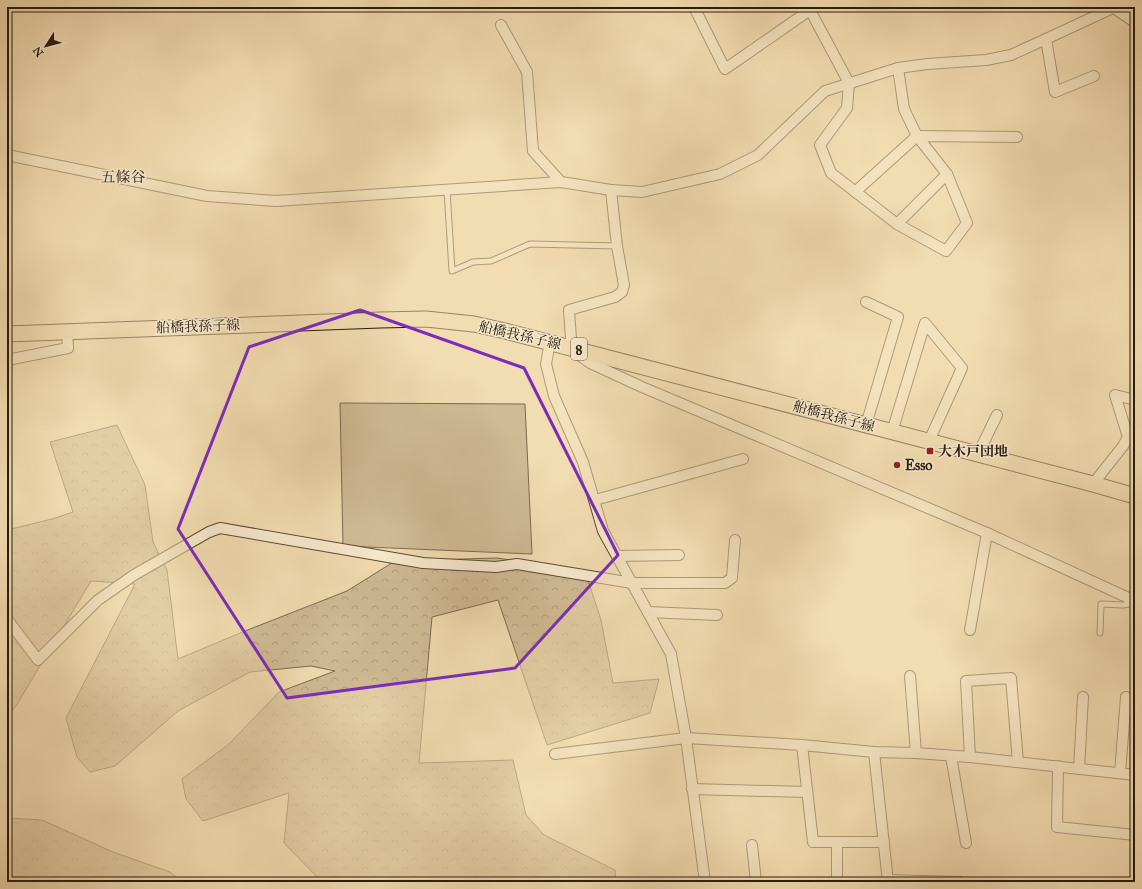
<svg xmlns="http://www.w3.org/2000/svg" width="1142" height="889" viewBox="0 0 1142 889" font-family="'IM FELL Great Primer','Noto Serif JP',serif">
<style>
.grass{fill:#d0bb95;stroke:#7c6b51}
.forest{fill:url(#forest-crowns);stroke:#7c6b51}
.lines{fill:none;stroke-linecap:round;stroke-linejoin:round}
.lane-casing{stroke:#5a4b36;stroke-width:7}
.street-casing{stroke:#5a4b36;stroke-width:12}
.secondary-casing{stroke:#281b0d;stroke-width:16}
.primary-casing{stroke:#281b0d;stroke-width:17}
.lane{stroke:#f7e8cc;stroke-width:5}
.street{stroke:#f7e8cc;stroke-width:10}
.secondary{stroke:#f7e8cc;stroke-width:14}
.primary{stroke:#f2dcb1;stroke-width:15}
.marked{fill:none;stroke:#7b2cbf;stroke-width:3;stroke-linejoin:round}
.poi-dot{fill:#8f2418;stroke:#f7e8cc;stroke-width:1.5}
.labels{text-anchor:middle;stroke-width:3;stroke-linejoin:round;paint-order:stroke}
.shield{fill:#f7e8cc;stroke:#665846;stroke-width:1}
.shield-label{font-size:13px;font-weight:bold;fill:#281b0d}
.street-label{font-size:14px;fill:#281b0d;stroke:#f7e8cc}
.poi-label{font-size:14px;font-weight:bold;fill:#281b0d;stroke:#f7e8cc;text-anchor:start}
.neighbourhood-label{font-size:15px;fill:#281b0d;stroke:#f7e8cc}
</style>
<defs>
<pattern id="forest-crowns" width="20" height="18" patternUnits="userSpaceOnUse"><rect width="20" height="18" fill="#d0bb95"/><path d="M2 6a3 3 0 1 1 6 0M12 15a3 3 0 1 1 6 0" fill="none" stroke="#b3a07f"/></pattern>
</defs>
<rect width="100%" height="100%" fill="#f2dcb1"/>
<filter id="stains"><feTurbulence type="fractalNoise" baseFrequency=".005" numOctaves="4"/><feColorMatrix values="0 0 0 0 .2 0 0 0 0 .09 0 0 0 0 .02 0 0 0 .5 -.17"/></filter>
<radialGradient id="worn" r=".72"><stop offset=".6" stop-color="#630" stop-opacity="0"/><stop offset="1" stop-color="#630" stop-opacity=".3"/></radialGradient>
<path class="grass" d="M 340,403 L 525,404 L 532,554 L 343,546 Z"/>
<g class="forest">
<path d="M 117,425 L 145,485 L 153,542 L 167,570 L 178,659 L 240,633 L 347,591 L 395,561 L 497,558 L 585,571 L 601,620 L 613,683 L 659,679 L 650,713 L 547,745 L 498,600 L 432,617 L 419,763 L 513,760 L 526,815 L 544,835 L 615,870 L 616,882 L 322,882 L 284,843 L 289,793 L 203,821 L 186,799 L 182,779 L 229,744 L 279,692 L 335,671 L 311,666 L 250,672 L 178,711 L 115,766 L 90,772 L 77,757 L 66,718 L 135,584 L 91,581 L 16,706 L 7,717 L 7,530 L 52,519 L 73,512 L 50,442 Z"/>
<path d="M 7,818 L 42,820 L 113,852 L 170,872 L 182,882 L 7,882 Z"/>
</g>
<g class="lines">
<g class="lane-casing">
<g id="lane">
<path d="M 447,190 L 452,271 L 473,262 L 491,261 L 530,244 L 617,246"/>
<path d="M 1100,633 L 1101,604 L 1123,605 L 1135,603"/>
</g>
</g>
<g class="street-casing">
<g id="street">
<path d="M 694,7 L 725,69 L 810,10 L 849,83 L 847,108 L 820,145 L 831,173 L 897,224 L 946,251 L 967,223 L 947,174 L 917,136 L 904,109 L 898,68"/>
<path d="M 501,25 L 527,72 L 533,151 L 561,182"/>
<path d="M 1046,39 L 1055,92 L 1094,76"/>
<path d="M 7,155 L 207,196 L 276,201 L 561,182 L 611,190 L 642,192 L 720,174 L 758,155 L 825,91 L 898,68 L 927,64 L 986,60 L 1011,55 L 1046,39 L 1115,7"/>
<path d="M 611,190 L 617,246 L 624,285 L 622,292 L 615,297 L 569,310 L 571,339 L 568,347 L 590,363 L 642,387 L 987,533 L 1135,601"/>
<path d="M 855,192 L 917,136 L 1017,137"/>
<path d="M 897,224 L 947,174"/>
<path d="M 866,302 L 898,317 L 866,425"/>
<path d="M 550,342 L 546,364 L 554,396 L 583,462 L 603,531 L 671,654 L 686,738 L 705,882"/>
<path d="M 7,360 L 68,348 L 67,331"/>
<path d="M 892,432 L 925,323 L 962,368 L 929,441"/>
<path d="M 978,454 L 997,415"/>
<path d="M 1093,484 L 1123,446 L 1128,437 L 1115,395 L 1135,400"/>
<path d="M 595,500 L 743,459"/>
<path d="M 617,556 L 679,555"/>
<path d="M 648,612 L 717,615"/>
<path d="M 7,619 L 38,660 L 98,600 L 134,575 L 209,532 L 220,528 L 423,563 L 496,567 L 517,564 L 632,583 L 725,583 L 732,578 L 735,540"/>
<path d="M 970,630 L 987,533"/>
<path d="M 910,676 L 916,753"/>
<path d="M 802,745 L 813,842 L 884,842"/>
<path d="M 874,752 L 888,882"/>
<path d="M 555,754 L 686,738 L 802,745 L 874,752 L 916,753 L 970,757 L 1135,775"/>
<path d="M 951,756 L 966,843"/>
<path d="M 970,757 L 966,681 L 1011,678 L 1018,762"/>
<path d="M 1058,766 L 1057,827 L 1135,835"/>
<path d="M 1079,769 L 1083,697"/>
<path d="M 1120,773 L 1126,697"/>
<path d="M 692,789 L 807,792"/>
<path d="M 837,842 L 837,882"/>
<path d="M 752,845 L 756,882"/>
<path d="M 888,880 L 960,882"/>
</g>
</g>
<g class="secondary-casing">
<path id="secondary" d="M 1116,7 L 1135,20"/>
</g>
<g class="primary-casing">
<path id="primary" d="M 7,334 L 380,320 L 426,319 L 474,324 L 505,331 L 1093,484 L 1135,496"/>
</g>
<use href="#lane" class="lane"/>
<use href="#street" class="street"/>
<use href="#secondary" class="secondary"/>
<use href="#primary" class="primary"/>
</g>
<path d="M0 0H1142V889H0ZM 360,310 L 524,368 L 618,555 L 515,668 L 287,698 L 178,529 L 249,347 Z" fill="#f2dcb1" fill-opacity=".55" fill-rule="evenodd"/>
<path class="marked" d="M 360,310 L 524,368 L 618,555 L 515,668 L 287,698 L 178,529 L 249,347 Z"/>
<g class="poi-dot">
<rect x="926" y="447" width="8" height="8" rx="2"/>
<circle cx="897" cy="465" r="4"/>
</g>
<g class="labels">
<rect class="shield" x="571" y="338" width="16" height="22" rx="3"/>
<g class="shield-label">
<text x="579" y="354">8</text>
</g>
<g class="street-label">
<text transform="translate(198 326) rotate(-2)" y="5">船橋我孫子線</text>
<text transform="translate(520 335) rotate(13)" y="5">船橋我孫子線</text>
<text transform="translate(834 416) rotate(15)" y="5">船橋我孫子線</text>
</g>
<g class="poi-label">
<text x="938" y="456">大木戸団地</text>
<text x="905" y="470">Esso</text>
</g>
<g class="neighbourhood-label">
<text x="123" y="182">五條谷</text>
</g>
</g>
<rect width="1142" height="889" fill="none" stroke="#f2dcb1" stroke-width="24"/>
<rect x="8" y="8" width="1126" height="873" fill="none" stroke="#281b0d" stroke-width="2"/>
<rect x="12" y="12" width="1118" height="865" fill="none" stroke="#281b0d"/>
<g transform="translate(46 46) rotate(234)" stroke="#f7e8cc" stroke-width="3" paint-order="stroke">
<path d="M0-3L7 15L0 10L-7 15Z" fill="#281b0d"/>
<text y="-6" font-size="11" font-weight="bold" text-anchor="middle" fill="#281b0d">N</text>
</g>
<rect width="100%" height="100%" filter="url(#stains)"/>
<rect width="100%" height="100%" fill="url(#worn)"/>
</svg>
